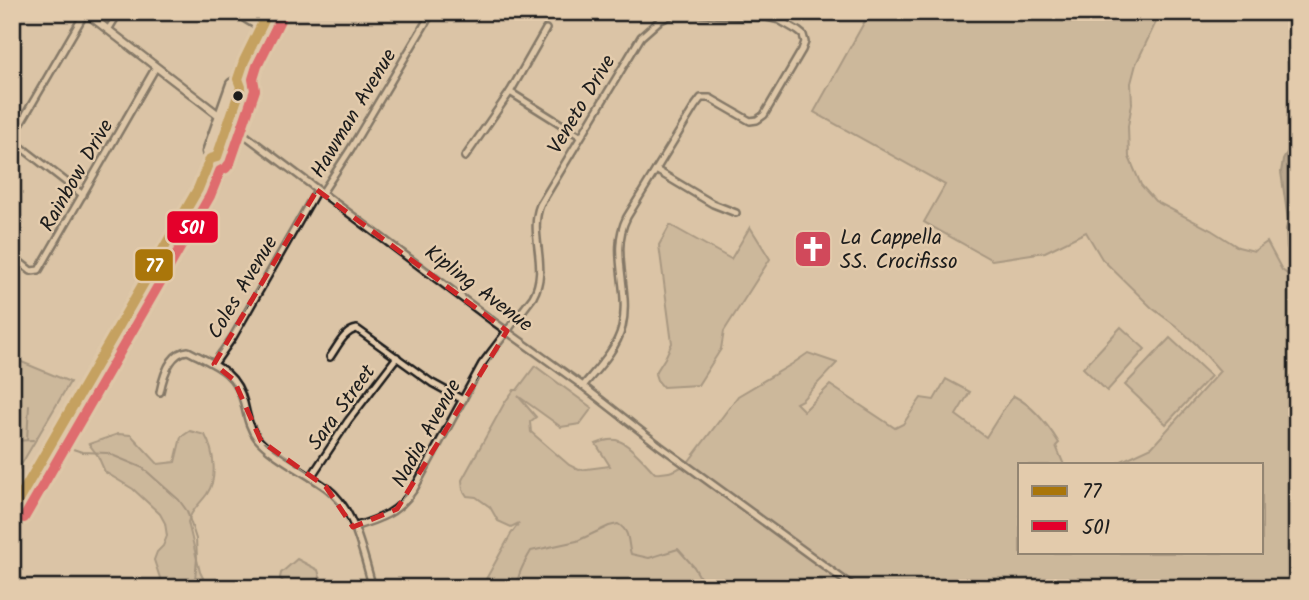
<svg xmlns="http://www.w3.org/2000/svg" width="1309" height="600" viewBox="0 0 1309 600" font-family="Kalam,sans-serif">
<style>
.green{fill:#bba88f;stroke:#6c6256;stroke-width:2}
.water{fill:#928372;stroke:#635a50;stroke-width:2}
.lines{fill:none;stroke-linecap:round;stroke-linejoin:round}
.stream{stroke:#635a50;stroke-width:2}
.minor-casing{stroke:#1c1c1c;stroke-width:10}
.tertiary-casing{stroke:#1c1c1c;stroke-width:11}
.primary-casing{stroke:#1c1c1c;stroke-width:13}
.minor{stroke:#e3cbac;stroke-width:5}
.tertiary{stroke:#e3cbac;stroke-width:6}
.primary{stroke:#e3cbac;stroke-width:8}
.bus-1-casing{stroke:#e3cbac;stroke-width:16}
.bus-2-casing{stroke:#e3cbac;stroke-width:16}
.bus-1{stroke:#aa760a;stroke-width:10}
.bus-2{stroke:#e4002b;stroke-width:10}
.marked{fill:none;stroke:#cd2727;stroke-width:5;stroke-dasharray:14 9;stroke-linejoin:round}
.bus-dot{fill:#1c1c1c;stroke:#e3cbac;stroke-width:2.5}
.labels{text-anchor:middle;stroke-width:5;stroke-linejoin:round;paint-order:stroke}
.street-label{font-size:21px;fill:#1c1c1c;stroke:#e3cbac}
.poi-label{font-size:21px;fill:#1c1c1c;stroke:#e3cbac;text-anchor:start}
.line-badge{stroke:#e3cbac;stroke-width:2.5}
.badge-label{font-size:19px;text-anchor:middle;font-weight:bold;fill:#fff}
</style>
<rect width="100%" height="100%" fill="#dbc4a6"/>
<filter id="ink" filterUnits="userSpaceOnUse"><feTurbulence type="fractalNoise" baseFrequency=".0143" numOctaves="2"/><feDisplacementMap in="SourceGraphic" scale="14" xChannelSelector="R" yChannelSelector="G"/><feConvolveMatrix kernelMatrix="1 2 1 2 8 2 1 2 1" color-interpolation-filters="sRGB"/></filter>
<g filter="url(#ink)">
<g class="green">
<path d="M 870,12 L 1193,12 L 1165,14 L 1155,24 L 1136,64 L 1131,83 L 1132,104 L 1128,126 L 1129,157 L 1141,185 L 1155,201 L 1211,230 L 1238,247 L 1254,251 L 1267,242 L 1282,270 L 1297,281 L 1297,588 L 481,588 L 511,534 L 519,523 L 511,527 L 498,521 L 490,507 L 476,497 L 467,496 L 463,490 L 462,480 L 505,402 L 514,390 L 517,390 L 535,366 L 592,408 L 580,424 L 561,427 L 518,396 L 536,417 L 530,422 L 531,432 L 569,465 L 579,470 L 610,466 L 596,444 C 603,441 612,438 619,441 C 630,444 647,465 655,473 C 668,474 680,470 689,461 L 738,396 L 792,364 L 808,353 L 837,363 L 802,400 L 796,403 L 804,411 L 830,385 L 895,428 L 903,424 L 921,398 L 934,400 L 946,379 L 970,392 L 956,415 L 986,437 L 1003,410 L 1014,396 C 1033,406 1048,425 1059,443 L 1056,446 L 1064,465 L 1020,465 L 1020,553 L 1262,553 L 1262,465 L 1113,465 L 1152,447 L 1220,371 L 1196,344 L 1176,326 L 1152,308 L 1102,259 L 1086,232 L 1045,252 L 992,260 L 924,222 L 945,185 L 814,112 Z"/>
<path d="M 670,225 L 731,259 L 750,227 L 770,259 L 724,331 L 721,349 L 698,385 L 663,387 L 657,380 L 655,374 L 665,358 L 672,343 L 659,245 Z"/>
<path d="M 1121,327 L 1145,349 L 1107,391 L 1083,368 Z"/>
<path d="M 1170,338 L 1211,376 L 1166,424 L 1125,385 Z"/>
<path d="M 12,358 L 70,382 L 12,480 Z"/>
<path d="M 190,431 L 205,435 C 214,451 218,478 207,494 C 200,504 191,510 188,522 L 200,572 L 206,584 L 214,588 L 170,588 L 160,578 L 154,560 L 157,552 L 163,546 L 167,536 L 165,523 L 160,514 L 133,489 L 105,472 L 98,456 L 89,444 L 118,434 L 131,435 L 158,464 L 175,462 L 181,437 Z"/>
<path d="M 297,559 L 318,570 L 323,588 L 288,588 L 280,578 L 281,573 Z"/>
</g>
<path class="water" d="M 1297,134 L 1297,267 L 1287,248 L 1286,229 L 1288,220 L 1281,172 L 1283,160 Z"/>
<g class="lines">
<g class="stream">
<path d="M 27,440 L 29,405"/>
<path d="M 12,441 L 33,440"/>
<path d="M 67,447 L 82,452 L 107,453 L 143,468 L 179,500 L 187,511 L 196,539 L 197,558 L 195,580 L 197,588"/>
<path d="M 517,588 C 517,574 525,562 531,551 L 577,541 L 609,526 L 618,524 C 631,532 627,542 631,554 L 649,558 L 678,549 L 694,567 L 706,588"/>
</g>
<g class="minor-casing">
<g id="minor">
<path d="M 236,12 C 256,28 272,37 288,12"/>
<path d="M 108,30 L 119,12"/>
<path d="M 510,92 L 580,136"/>
<path d="M 229,123 L 494,322 L 583,386 L 660,446 L 855,588"/>
<path d="M 12,138 L 85,13"/>
<path d="M 12,140 L 83,195"/>
<path d="M 465,157 L 510,92 L 546,29"/>
<path d="M 656,170 L 713,204 L 736,213"/>
<path d="M 322,193 L 350,150 L 432,12"/>
<path d="M 12,256 L 31,271 L 39,270 L 156,67"/>
<path d="M 330,357 C 338,346 344,331 357,329 L 432,383 L 463,400"/>
<path d="M 214,364 L 233,337 L 317,190"/>
<path d="M 160,392 C 163,377 170,352 188,351 C 215,365 236,371 244,403 C 247,416 249,428 257,438 C 272,456 307,473 327,488 C 355,509 363,555 373,588"/>
<path d="M 311,477 L 348,421 L 397,357"/>
<path d="M 353,527 C 380,519 398,513 414,489 L 482,364 L 533,297 C 550,267 528,235 540,205 L 641,37 L 659,21 L 673,14 L 689,13 L 766,17 L 779,20 L 798,31 L 803,35 L 805,42 L 802,50 L 764,115 L 757,120 L 750,121 L 710,98 L 701,98 L 695,106 L 627,217 C 609,252 631,290 622,327 C 617,349 597,369 583,386"/>
</g>
</g>
<g class="tertiary-casing">
<path id="tertiary" d="M 85,12 L 229,123"/>
</g>
<g class="primary-casing">
<g id="primary">
<path d="M 210,159 L 207,152 L 231,84 L 238,79 L 244,61 L 268,12"/>
<path d="M 12,511 L 179,222 L 198,189 L 210,159 L 217,157 L 241,87 L 238,79"/>
</g>
</g>
<use href="#minor" class="minor"/>
<use href="#tertiary" class="tertiary"/>
<use href="#primary" class="primary"/>
<g class="bus-1-casing">
<path id="bus-1" d="M 12,511 L 198,189 L 210,159 L 217,157 L 241,87 L 238,79 L 244,61 L 268,12"/>
</g>
<g class="bus-2-casing">
<path id="bus-2" d="M 24,518 L 210,196 L 220,171 L 226,168 L 230,163 L 255,90 L 253,79 L 257,66 L 281,18"/>
</g>
<use href="#bus-1" class="bus-1"/>
<use href="#bus-2" class="bus-2"/>
</g>
</g>
<path d="M0 0H1309V600H0ZM 317,190 L 507,331 L 397,509 L 353,527 L 326,487 L 261,441 L 234,380 L 214,364 Z" fill="#dbc4a6" fill-opacity=".55" fill-rule="evenodd"/>
<path class="marked" d="M 317,190 L 507,331 L 397,509 L 353,527 L 326,487 L 261,441 L 234,380 L 214,364 Z"/>
<defs>
<g id="church-square" transform="scale(2.0125)"><rect x="-9" y="-9" width="18" height="18" rx="4" fill="#d1495b" stroke="#e3cbac"/><path d="M-1.2-6h2.4v3.5h3.3v2.4h-3.3V6h-2.4V-.1h-3.3v-2.4h3.3Z" fill="#fff"/></g>
</defs>
<g fill-rule="evenodd">
<use href="#church-square" x="813" y="249"/>
</g>
<circle class="bus-dot" cx="238" cy="96" r="6"/>
<g class="labels">
<g class="street-label">
<text transform="translate(581 104) rotate(-59)" y="7">Veneto Drive</text>
<text transform="translate(353 113) rotate(-59)" y="7">Hawman Avenue</text>
<text transform="translate(76 175) rotate(-60)" y="7">Rainbow Drive</text>
<text transform="translate(242 287) rotate(-59)" y="7">Coles Avenue</text>
<text transform="translate(479 288) rotate(37)" y="7">Kipling Avenue</text>
<text transform="translate(341 407) rotate(-54)" y="7">Sara Street</text>
<text transform="translate(426 433) rotate(-61)" y="7">Nadia Avenue</text>
</g>
<g class="poi-label">
<text x="840" y="244">La Cappella<tspan x="840" dy="24">SS. Crocifisso</tspan></text>
</g>
</g>
<g class="line-badge">
<rect x="166" y="210" width="53" height="34" rx="7" fill="#e4002b"/>
<rect x="134" y="248" width="40" height="34" rx="7" fill="#aa760a"/>
</g>
<g class="badge-label">
<text x="192" y="234">501</text>
<text x="154" y="272">77</text>
</g>
<rect width="1309" height="600" fill="none" stroke="#e3cbac" stroke-width="42"/>
<rect x="21" y="21" width="1267" height="558" fill="none" stroke="#1c1c1c" stroke-width="2.5" filter="url(#ink)"/>
<rect x="1018" y="463" width="245" height="91" fill="#e3cbac" stroke="#938572" stroke-width="2"/>
<rect x="1032" y="486" width="35" height="10" fill="#aa760a" stroke="#938572" stroke-width="2"/>
<text x="1082" y="498" font-size="21" fill="#1c1c1c">77</text>
<rect x="1032" y="521" width="35" height="10" fill="#e4002b" stroke="#938572" stroke-width="2"/>
<text x="1082" y="534" font-size="21" fill="#1c1c1c">501</text>
</svg>
